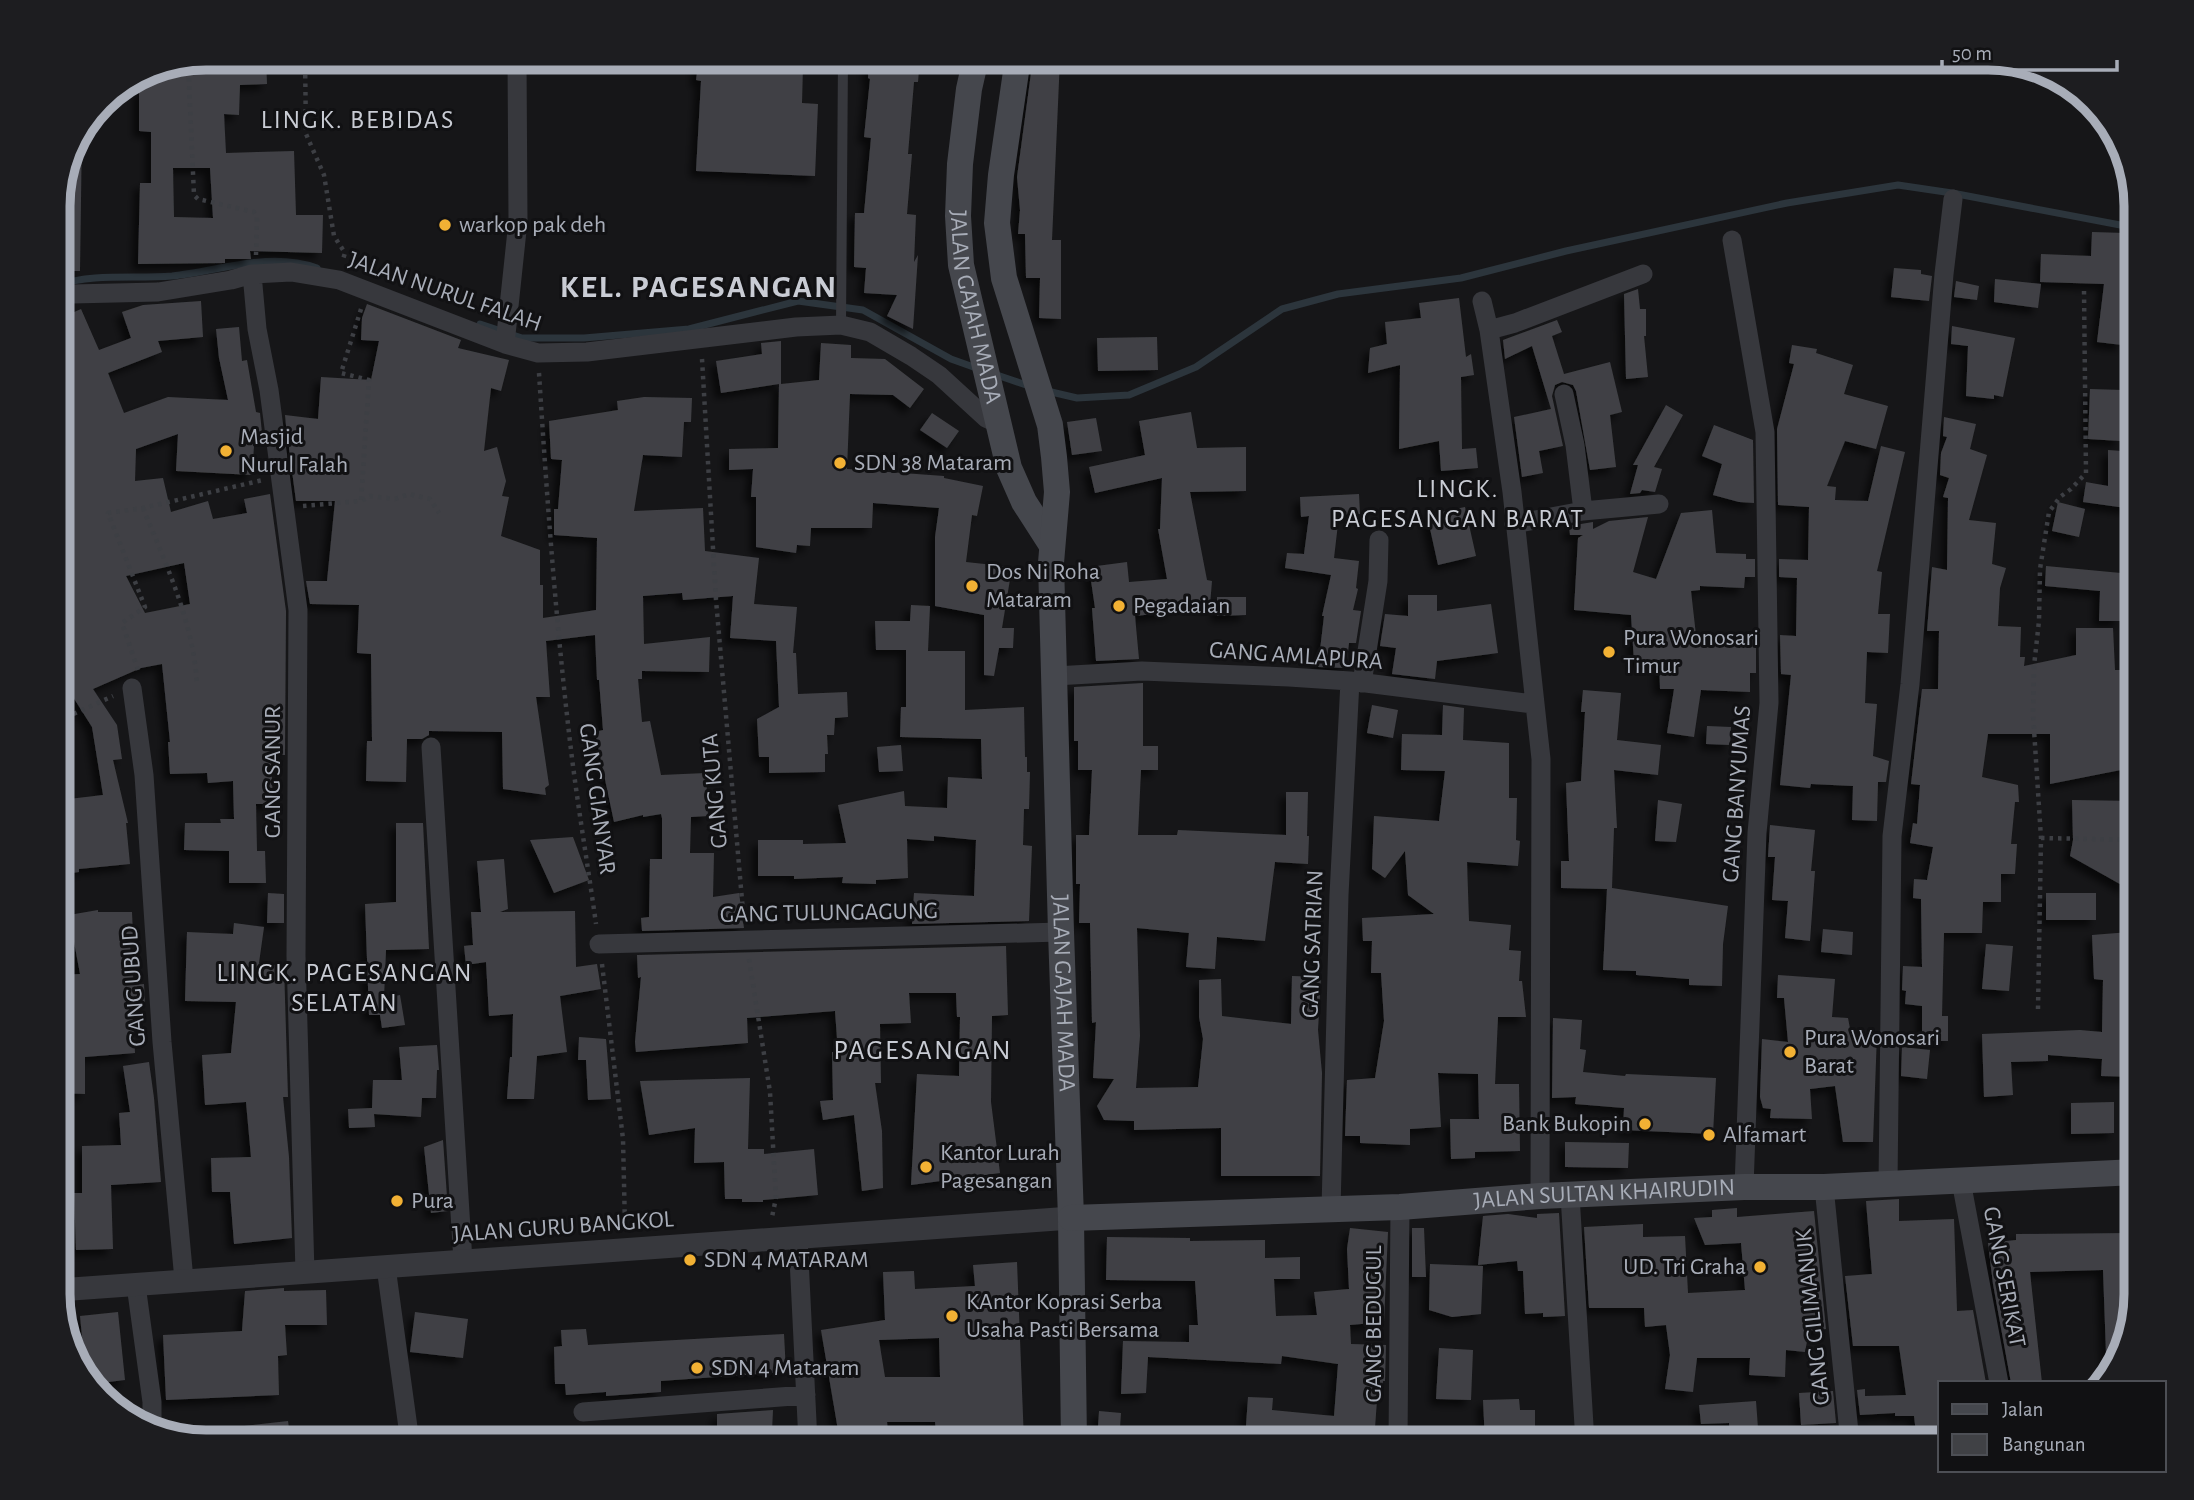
<svg xmlns="http://www.w3.org/2000/svg" width="2194" height="1500" font-family="'Alegreya Sans',sans-serif">
<style>
.lines{fill:none;stroke-linecap:round;stroke-linejoin:round}
.stream{stroke:#2c353c;stroke-width:7}
.building{fill:#404145;fill-rule:evenodd;filter:url(#shadow)}
.path{stroke:#3d3f44;stroke-width:4.5;stroke-dasharray:3.5 5;stroke-linecap:butt}
.service{stroke:#37383d;stroke-width:10}
.minor{stroke:#37383d;stroke-width:19}
.tertiary{stroke:#37383d;stroke-width:23}
.secondary{stroke:#45474d;stroke-width:26}
.poi-dot{fill:#f2b134;stroke:#111113;stroke-width:2.5}
.labels{text-anchor:middle;dominant-baseline:central;stroke-width:6;stroke-linejoin:round;paint-order:stroke}
.poi-label{font-size:24px;fill:#a8adb8;stroke:#111113;text-anchor:start}
.street-label{font-size:24px;fill:#a8adb8;stroke:#111113}
.neighbourhood-label{font-size:26px;letter-spacing:2px;fill:#c9ccd4;stroke:#111113}
.quarter-label{font-size:28px;letter-spacing:2px;fill:#c9ccd4;stroke:#111113}
.district-label{font-size:32px;font-weight:bold;letter-spacing:2px;fill:#c9ccd4;stroke:#111113}
.rim{fill:none;stroke:#a8adb8;stroke-width:9}
</style>
<defs>
<filter id="shadow"><feDropShadow dx="-6" dy="6" stdDeviation="3.5" flood-color="#0009"/></filter>
</defs>
<rect width="100%" height="100%" fill="#161618"/>
<g class="lines">
<!-- stream -->
<path class="stream" d="M58,285C94,273 134,279 172,276C220,271 269,251 317,268
M480,324L522,338H584L689,329L798,301L863,310L951,359L979,369
M994,374L1032,387
M1047,391L1077,398L1129,395L1196,367L1282,309L1338,294L1461,278L1566,251L1787,203L1898,185L1952,193L2136,228"/>
</g>
<!-- building -->
<path class="building" d="M206,58H266L267,84L240,85L239,115L224,114L226,153L294,151L296,215H323L322,253L250,251L251,259H225V263L138,264L140,183H151V132L139,131V90H143V73L150,69ZM173,168H210L213,218L174,217Z
M699,58L737,63V58H794L793,66H803L802,103L818,104L815,176L696,171L701,81L696,80Z
M869,58H920L918,82H914L908,154H912L907,214L916,215L914,262L918,255L913,329L887,316L897,295L864,293L866,268L854,267L855,213H864L871,138L864,137L870,79L868,78Z
M1033,58H1060L1052,240H1061V319L1039,318L1040,278H1026L1025,234H1018L1020,210L1017,177Z
M82,129L80,271H58V197L69,149Z
M2092,232L2125,233L2128,293L2122,345L2097,342L2104,284L2040,282L2041,254L2091,256Z
M1894,268L1921,270V274L1932,276L1929,301L1891,297Z
M1995,279L2041,284L2038,308L1994,302Z
M1956,281L1979,286L1977,300L1954,297Z
M1638,289L1640,309H1646V336H1644L1648,377L1626,379L1624,294Z
M1459,298L1466,357L1471,354L1474,375L1461,377L1462,449L1476,448L1478,468L1441,471L1439,441L1399,449L1400,365L1368,373L1370,348L1387,344L1385,322L1421,318L1419,303Z
M201,301L203,337L158,341L162,352L108,373L124,413L168,397L228,400L219,358L216,329L239,327L242,361L247,360L256,412L260,413L262,433L255,432L252,475L176,471L178,434L136,449L135,481L163,478L171,512L208,501L213,519L247,513L244,499L270,494L286,611L285,755H271L273,804H256L257,851H265L266,883H229V851L184,850L185,823H221L220,819H234L233,781L208,783L207,773L170,774L168,742H170L162,664L141,668L93,689L117,725L122,759L113,760L128,823H126L130,864L79,869V872L58,875V848L66,847L60,800L103,795L92,727L73,697L58,705V502H63V433L58,418V323L64,320L63,317L81,309L99,350L131,338L122,312L143,305ZM184,563L190,604L145,613L126,576Z
M367,304L461,340L458,348L509,360L501,391L491,388L484,451L497,447L506,481L502,496L509,497L501,536L540,550V585H543V618L596,610L597,538L554,535V509H558L562,460L551,459L549,421L618,410L617,401L644,397L692,398L691,422H684L682,457L643,455L634,511L703,508L705,551L759,558L754,604L797,607L793,653H796L798,694L847,692L848,717L835,718L834,735H827L828,754H825V772L769,773V757H759L757,719L779,707L776,641L730,638L733,596L683,600L682,593L643,596L644,644L710,637L709,672L642,671V679H638L642,722L650,721L661,775L706,773L708,816L691,817L690,853H714L713,897L739,893L744,928L642,931L641,918L649,917L650,859H662V818L661,814L643,817V815L614,822L595,732L603,730L599,680H597L595,635L546,641L550,697H536L549,785L545,788L546,795L503,789L502,732L429,731V735L422,739H407L406,782L366,781L367,741H372L371,654L357,653L359,605L310,604L306,581H327L335,501H296L289,449L290,436H287L285,415L318,419L321,377L371,380L379,341L361,340L362,318Z
M1557,320L1562,332L1552,336L1564,374L1610,362L1622,412L1610,415L1616,467L1590,470L1576,391L1573,385L1562,382L1555,385L1552,396L1563,446L1539,451L1543,473L1522,477L1514,417L1551,409L1532,346L1505,359L1503,340Z
M1952,326L2015,338L2003,397L1994,395V399L1966,396L1968,346L1951,344Z
M1157,337L1158,370L1098,371L1097,338Z
M781,341V384L819,380L821,343L851,345V358L885,359L924,389L910,408L893,395L850,394L847,469L944,476V478L983,486L977,516L972,515L966,562L1012,567L1002,628H1014L1013,648H999L994,676L984,675V615L935,606V537L939,508L873,503L872,528H811L810,546L797,545L796,553L756,547V497H751L753,469L729,470V449L778,448L779,384L721,393L716,361L762,354L761,343Z
M1792,345L1817,349L1816,353L1853,365L1844,394L1888,406L1876,449L1845,441L1827,486L1836,487L1835,500L1868,501L1881,446L1905,452L1877,571L1882,572L1878,614H1890L1888,653L1867,652L1865,703L1877,704L1873,756L1889,761L1886,782H1878L1877,821L1852,820L1853,786L1811,784L1810,788L1780,785L1791,675L1781,674L1780,635L1796,636L1797,578L1779,577V559L1808,560L1809,507L1778,505L1777,429L1794,364L1789,363Z
M2090,389L2123,390L2120,441L2088,439Z
M1666,405L1683,415L1654,467L1662,469L1655,492L1642,490L1640,493L1630,494L1638,465H1633Z
M1191,412L1197,448L1246,447V491L1190,492L1207,580L1212,581L1210,605L1172,602L1173,612L1135,616L1139,659L1096,661L1092,608H1095L1089,567L1127,562L1129,582L1167,579L1158,529H1160L1162,478L1095,493L1089,467L1145,455L1139,421Z
M932,413L959,431L947,448L920,430Z
M1944,417L1976,424L1970,449L1987,455L1969,520L1996,523L1992,564L2006,568L2000,588L1998,626L2021,627L2020,657H2025L2024,666L2076,655V628H2113L2115,670H2136V767L2050,784V734H1988L1982,777L2018,785L2019,802H2015L2011,844H2017L2015,874H2001V902H1983L1982,933H1944L1942,1016H1948V1041H1922V1006L1905,1004L1906,991L1902,990L1903,966L1922,967L1921,899L1913,898L1914,879L1927,880L1933,847L1910,843L1913,823L1917,824L1920,785L1911,784L1922,689H1938L1939,631H1927L1932,567L1947,570L1948,498L1943,497L1949,478L1940,475L1941,453L1947,437L1943,436Z
M1096,418L1102,451L1072,455L1067,422Z
M1714,425L1753,440L1754,503L1739,502L1713,495L1722,464L1702,456Z
M2108,450L2136,452V491L2133,509L2083,502L2086,482L2108,486Z
M1359,494L1360,514L1339,515L1334,558L1359,561L1356,588L1358,589L1353,610L1361,611L1356,643H1349L1346,668L1318,667L1324,616H1322L1331,575L1285,568L1287,553L1304,554L1309,516L1301,517L1300,497Z
M2058,502L2085,509L2079,537L2052,531Z
M1465,507L1476,556L1438,565L1427,515Z
M1712,510L1716,553L1746,554V559H1755V577H1745L1744,588L1700,586V590L1691,591L1696,635L1756,636V673H1750V692L1701,690L1694,737L1667,733L1674,689H1660L1659,660L1634,662L1631,615L1574,610L1578,538L1583,535H1570L1569,526L1593,522V529L1609,521L1648,517L1633,572L1656,579L1681,513Z
M2046,566L2121,573L2120,621H2099L2100,591L2045,586Z
M1408,595H1437V611L1491,604L1498,653L1437,661L1435,679L1392,674L1396,648L1380,646L1385,614L1408,616Z
M1217,597H1246V615L1217,616Z
M911,605L930,606L928,651H965V710L1024,707L1025,757H1027V772H1030L1029,809H1024L1023,845L1032,846L1029,921L912,924L914,893L974,896L976,840L934,836V841L907,839L908,878L876,880V884L842,883L843,877L794,879V876H758V840H803V844L846,843L838,805L904,791L905,806L947,808L948,777L982,779L981,739L900,737L901,707H906V650H876L875,621H910Z
M1143,683V746H1158V770H1141L1138,835H1177L1178,830L1286,835V792H1308L1307,836H1309L1308,864L1275,862L1265,941L1217,937L1215,969L1186,967L1189,933L1137,928L1140,1036L1136,1088L1198,1087L1203,1039L1199,1017V980L1221,979L1222,1016L1291,1024L1292,976L1321,977L1318,1030L1322,1073L1320,1176H1221V1128L1134,1130V1121L1104,1120L1097,1106L1114,1079L1093,1078L1096,1022L1092,1023L1090,923H1079L1080,884H1076V835H1089L1092,770H1078V741H1074V687Z
M1583,690L1621,693L1617,740L1661,745L1658,775L1614,770L1617,828H1614L1612,888L1728,906L1723,944L1722,986L1689,985V979L1636,975V971L1603,970L1607,889L1561,888V861H1569L1566,783L1581,781L1585,712H1581Z
M1372,705L1398,710L1393,738L1367,733Z
M1443,705L1464,708L1463,740L1509,743V798H1517L1516,840L1520,841L1518,866L1467,862L1469,921L1511,925L1509,950L1521,951L1519,981H1522L1526,1017H1498L1495,1084H1519L1520,1151L1475,1152V1158L1451,1159L1450,1119H1479L1478,1074L1438,1073L1441,1127L1410,1129V1145L1360,1143V1136H1345L1347,1080L1375,1078L1384,1021L1381,973H1371L1372,941H1363L1362,918L1434,914L1408,895L1405,851L1385,878L1372,869L1374,816L1439,821L1445,771L1401,770L1402,734L1442,735Z
M1707,726L1731,727L1730,745L1706,744Z
M901,745L903,771L879,772L877,747Z
M1658,800L1682,804L1676,842L1655,841Z
M2072,800L2136,801V871H2127V888L2070,856L2073,840Z
M396,823H423L429,949L386,950L384,998L400,995L405,1025L382,1028L380,1015H369L365,904L396,902Z
M1770,825L1815,830L1811,871H1815L1810,941L1785,938L1788,901L1772,900L1775,857H1768Z
M573,837L589,880L554,893L530,840Z
M504,859L508,909L500,912L575,911L576,967L597,964L601,989L560,996L567,1052L537,1056L534,1099H507L510,1057H512L513,1014L489,1016L486,962L466,965L464,946L473,945L471,912H481L477,861Z
M268,893L284,894V923H267Z
M2046,893H2096V920H2046Z
M98,910V912H132L133,935H129L134,985L144,984L145,1005L132,1006L135,1053L85,1057V1094L58,1093V975L80,974L69,915Z
M234,923L264,927L259,963L284,966L288,1097H283L289,1157L292,1238L234,1244L230,1192H212L211,1158L251,1157L246,1102L205,1105L202,1055L231,1053L236,1002L185,1001L187,932L233,934Z
M1823,929L1853,932L1852,955L1821,952Z
M2130,932L2132,955H2130L2129,1007H2136V1077L2101,1076L2102,1059L2048,1055V1061L2011,1062L2013,1095L1984,1097L1982,1034L2080,1030L2102,1032L2103,980L2094,979L2092,935Z
M1986,944L2013,946L2009,991L1982,989Z
M1006,946L1008,1015L992,1016L991,1102L1000,1173L911,1185L917,1074L959,1076L960,1017H957L956,993H909L911,1023L880,1024L881,1083H875L882,1131L883,1188L862,1191L854,1115L823,1120L820,1101L833,1100L832,1052H838L835,1011L747,1018L748,1043L636,1052L635,1042L641,977L638,978L637,955Z
M1778,975L1835,979L1832,1017L1848,1018L1851,1034H1877L1873,1142H1843L1835,1086L1810,1089L1812,1119L1770,1118L1771,1109L1763,1108L1760,1097L1762,1039L1788,1042L1784,998H1777Z
M1553,1018L1582,1020L1580,1049L1586,1050L1583,1072L1625,1076L1626,1074L1716,1078L1713,1134L1623,1130L1624,1108L1575,1104L1576,1097L1552,1098Z
M579,1037L606,1039L611,1099L588,1100L586,1060H578Z
M437,1045L439,1070H437L436,1098H422L421,1117L374,1114L375,1127L349,1128L348,1109L372,1108L373,1080H402L399,1047Z
M1902,1047L1930,1050L1927,1079L1901,1076Z
M149,1062L154,1098L161,1182L111,1185L113,1249L76,1250L74,1193H82V1146L121,1145L119,1113L130,1112L123,1066Z
M750,1078L748,1149H764V1154L814,1149L818,1195L763,1200V1202H742V1199H725L724,1162L694,1163L695,1128L649,1135L640,1081Z
M2114,1102V1133L2071,1134V1103Z
M443,1140L448,1211L431,1213L424,1147Z
M1565,1142L1629,1143L1628,1168L1565,1167Z
M1899,1199V1221L1954,1219L1957,1311L1973,1310L1986,1383H1940V1439L1917,1441L1914,1416H1895V1413L1860,1415L1857,1390L1865,1389V1396L1906,1395L1899,1346H1853L1845,1276L1872,1274L1866,1201Z
M1737,1208V1217L1814,1211L1826,1329L1809,1331L1805,1352L1786,1350L1785,1377L1749,1375L1750,1358H1697L1693,1392L1665,1389L1670,1355L1666,1325L1645,1327L1644,1308H1589L1584,1227L1643,1224V1237L1685,1236L1688,1293L1745,1290L1741,1243L1705,1245L1694,1218L1712,1217V1210Z
M1559,1213L1565,1316L1543,1317V1313L1525,1314L1523,1271H1518L1517,1261L1478,1265L1483,1216L1508,1214L1537,1218V1214Z
M1350,1228L1388,1232L1384,1322L1350,1325L1351,1344L1386,1345L1385,1381H1383L1380,1401L1377,1400L1374,1442H1332V1436L1271,1430L1270,1441L1245,1440L1248,1397L1273,1398L1272,1410L1334,1416L1338,1364L1282,1356L1281,1364L1148,1357L1146,1393L1121,1394L1123,1341L1189,1342V1325H1198L1195,1281L1106,1280L1107,1237L1190,1238V1241L1265,1240V1258L1300,1257V1279H1274L1276,1316L1317,1315L1314,1292L1349,1289L1347,1249Z
M1412,1228H1424L1426,1277H1412Z
M2131,1233V1265H2136V1294L2111,1377L2107,1381L2103,1270L2030,1272L2042,1383H2011L1993,1284L1988,1243L2016,1240V1234Z
M1017,1262L1024,1442H937L935,1422H887L889,1442H840L821,1330L885,1320L883,1272L914,1271L915,1289L975,1286L973,1265ZM939,1338L940,1377H885L879,1340Z
M1430,1264L1483,1266L1481,1314L1452,1317L1429,1310Z
M284,1288V1291L326,1290L327,1325H285L287,1355L278,1356L279,1395L166,1400L163,1335L242,1331L245,1291Z
M118,1312L125,1380L92,1384L86,1377L80,1316Z
M415,1312L468,1319L463,1358L410,1352Z
M586,1329L588,1345L784,1334L786,1372L661,1381V1392L606,1396V1392L566,1395L565,1384H555L554,1347L562,1346L561,1330Z
M1439,1348L1473,1350L1471,1400L1436,1399Z
M1833,1391L1836,1423L1801,1425L1799,1393Z
M1519,1399L1520,1410H1535V1430H1520L1521,1442H1485L1483,1400Z
M1756,1401L1759,1442H1730L1729,1423L1701,1424L1699,1405Z
M773,1410L772,1431L717,1430V1414Z
M1099,1411L1121,1413L1119,1442H1097Z
M288,1421L291,1442H210V1430Z"/>
<g class="lines">
<!-- path -->
<path class="path" d="M305,58L306,134L324,175L334,236L345,253L342,262
M188,61L194,195L198,199L254,212L257,217L256,255
M361,309L341,373L369,380L361,501
M702,359L716,600L744,923
M539,373C547,499 556,625 571,750C578,808 588,866 596,924
M303,506L361,501L370,496L395,499L409,494L430,499L439,513
M143,508C166,565 194,623 197,685
M138,670L122,623L145,607L108,513L143,508L263,480
M58,721L113,696
M2041,838L2136,840
M749,959L770,1092L776,1198L772,1217
M602,964L623,1139L625,1227
M2038,1009L2041,838L2033,714L2034,666L2039,621L2040,569L2049,512L2060,497L2071,489L2086,473L2084,290"/>
<!-- service -->
<path class="service" d="M841,325L843,58"/>
<!-- minor -->
<path class="minor" d="M1732,240L1765,432L1769,703L1757,833L1744,1187
M252,274L257,329L269,390L298,610L296,956L305,1273
M58,299L72,294L158,292L231,280L252,274L291,272L339,280L505,344L538,353L587,352L796,327L841,325L870,332L911,356L939,375L986,418L997,423
M1482,301L1489,330L1512,492L1541,759L1540,1196
M1489,330L1515,323L1643,274
M505,344L518,221L517,58
M1564,394L1575,445L1583,511
M1514,524L1583,511L1659,504
M1055,676L1142,671L1289,677L1350,681L1533,704
M1362,683L1378,581L1379,540
M132,688L144,775L162,1042L184,1280
M431,747L463,1261
M599,944L1061,932
M2134,1173L2136,1193
M1961,1181L1999,1383
M1888,1184L1892,836L1910,684L1944,274L1953,199
M1824,1187L1850,1442
M1570,1195L1585,1442
M1331,1209L1339,895L1350,681
M798,1238L808,1442
M386,1267L410,1442
M136,1285L152,1402V1426
M583,1412L806,1395
M1398,1442L1400,1207"/>
<!-- tertiary -->
<path class="tertiary" d="M58,1290L1071,1218"/>
<!-- secondary -->
<g class="secondary">
<path id="s1" d="M976,58L969,89L960,164L958,216L961,265L1009,468L1024,502L1051,544"/>
<path id="s2" d="M1018,58L1001,175L997,223L1004,278L1050,425L1054,457L1057,492L1051,563L1061,932L1071,1218L1074,1442"/>
<path id="s3" d="M1071,1218L1400,1207L1540,1196L1744,1187H1824L2136,1172"/>
</g>
</g>
<!-- markers -->
<g class="poi-dot">
<circle cx="445" cy="225" r="7"/>
<circle cx="226" cy="451" r="7"/>
<circle cx="840" cy="463" r="7"/>
<circle cx="972" cy="586" r="7"/>
<circle cx="1119" cy="606" r="7"/>
<circle cx="1609" cy="652" r="7"/>
<circle cx="1790" cy="1052" r="7"/>
<circle cx="1645" cy="1124" r="7"/>
<circle cx="1709" cy="1135" r="7"/>
<circle cx="926" cy="1167" r="7"/>
<circle cx="397" cy="1201" r="7"/>
<circle cx="690" cy="1260" r="7"/>
<circle cx="1760" cy="1267" r="7"/>
<circle cx="952" cy="1316" r="7"/>
<circle cx="697" cy="1368" r="7"/>
</g>
<g class="labels">
<!-- poi labels -->
<g class="poi-label">
<text x="459" y="225">warkop pak deh</text>
<text x="240" y="437">Masjid<tspan x="240" dy="28">Nurul Falah</tspan></text>
<text x="854" y="463">SDN 38 Mataram</text>
<text x="986" y="572">Dos Ni Roha<tspan x="986" dy="28">Mataram</tspan></text>
<text x="1133" y="606">Pegadaian</text>
<text x="1623" y="638">Pura Wonosari<tspan x="1623" dy="28">Timur</tspan></text>
<text x="1804" y="1038">Pura Wonosari<tspan x="1804" dy="28">Barat</tspan></text>
<text x="1631" y="1124" text-anchor="end">Bank Bukopin</text>
<text x="1723" y="1135">Alfamart</text>
<text x="940" y="1153">Kantor Lurah<tspan x="940" dy="28">Pagesangan</tspan></text>
<text x="411" y="1201">Pura</text>
<text x="704" y="1260">SDN 4 MATARAM</text>
<text x="1746" y="1267" text-anchor="end">UD. Tri Graha</text>
<text x="966" y="1302">KAntor Koprasi Serba<tspan x="966" dy="28">Usaha Pasti Bersama</tspan></text>
<text x="711" y="1368">SDN 4 Mataram</text>
</g>
<!-- street labels -->
<g class="street-label">
<text transform="translate(445 292) rotate(19)">JALAN NURUL FALAH</text>
<text stroke="none"><textPath href="#s1" startOffset="252">JALAN GAJAH MADA</textPath></text>
<text transform="translate(1296 656) rotate(4)">GANG AMLAPURA</text>
<text transform="translate(273 772) rotate(-90)">GANG SANUR</text>
<text transform="translate(715 791) rotate(-95)">GANG KUTA</text>
<text transform="translate(1737 794) rotate(-86)">GANG BANYUMAS</text>
<text transform="translate(597 799) rotate(82)">GANG GIANYAR</text>
<text transform="translate(829 913) rotate(-1)">GANG TULUNGAGUNG</text>
<text transform="translate(1313 944) rotate(-88)">GANG SATRIAN</text>
<text transform="translate(134 986) rotate(-94)">GANG UBUD</text>
<text stroke="none"><textPath href="#s2" startOffset="945">JALAN GAJAH MADA</textPath></text>
<text stroke="none"><textPath href="#s3" startOffset="534">JALAN SULTAN KHAIRUDIN</textPath></text>
<text transform="translate(563 1227) rotate(-4)">JALAN GURU BANGKOL</text>
<text transform="translate(2004 1277) rotate(79)">GANG SERIKAT</text>
<text transform="translate(1813 1317) rotate(-96)">GANG GILIMANUK</text>
<text transform="translate(1374 1324) rotate(-90)">GANG BEDUGUL</text>
</g>
<!-- neighbourhood labels -->
<g class="neighbourhood-label">
<text x="358" y="120">LINGK. BEBIDAS</text>
<text x="1458" y="489">LINGK.<tspan x="1458" dy="30">PAGESANGAN BARAT</tspan></text>
<text x="345" y="973">LINGK. PAGESANGAN<tspan x="345" dy="30">SELATAN</tspan></text>
</g>
<!-- quarter labels -->
<g class="quarter-label">
<text x="923" y="1051">PAGESANGAN</text>
</g>
<!-- district labels -->
<g class="district-label">
<text x="699" y="287">KEL. PAGESANGAN</text>
</g>
</g>
<!-- crop -->
<path d="M0 0H2194V1500H0ZM206 70H1988A136 136 0 0 1 2124 206V1294A136 136 0 0 1 1988 1430H206A136 136 0 0 1 70 1294V206A136 136 0 0 1 206 70Z" fill="#1d1d20" fill-rule="evenodd"/>
<path class="rim" d="M206 70H1988A136 136 0 0 1 2124 206V1294A136 136 0 0 1 1988 1430H206A136 136 0 0 1 70 1294V206A136 136 0 0 1 206 70Z"/>
<!-- legend -->
<rect x="1938" y="1381" width="228" height="91" fill="#111113" stroke="#4d4f55" stroke-width="2"/>
<rect x="1952" y="1404" width="35" height="10" fill="#45474d" stroke="#4d4f55" stroke-width="2"/>
<text x="2002" y="1416" font-size="21" fill="#a8adb8">Jalan</text>
<rect x="1952" y="1434" width="35" height="21" fill="#404145" stroke="#4d4f55" stroke-width="2"/>
<text x="2002" y="1451" font-size="21" fill="#a8adb8">Bangunan</text>
<!-- scale -->
<path d="M1942 60v10h175v-10" fill="none" stroke="#a8adb8" stroke-width="3.5"/>
<text x="1952" y="60" font-size="21" fill="#a8adb8" stroke="#111113" stroke-width="5" paint-order="stroke">50 m</text>
</svg>
